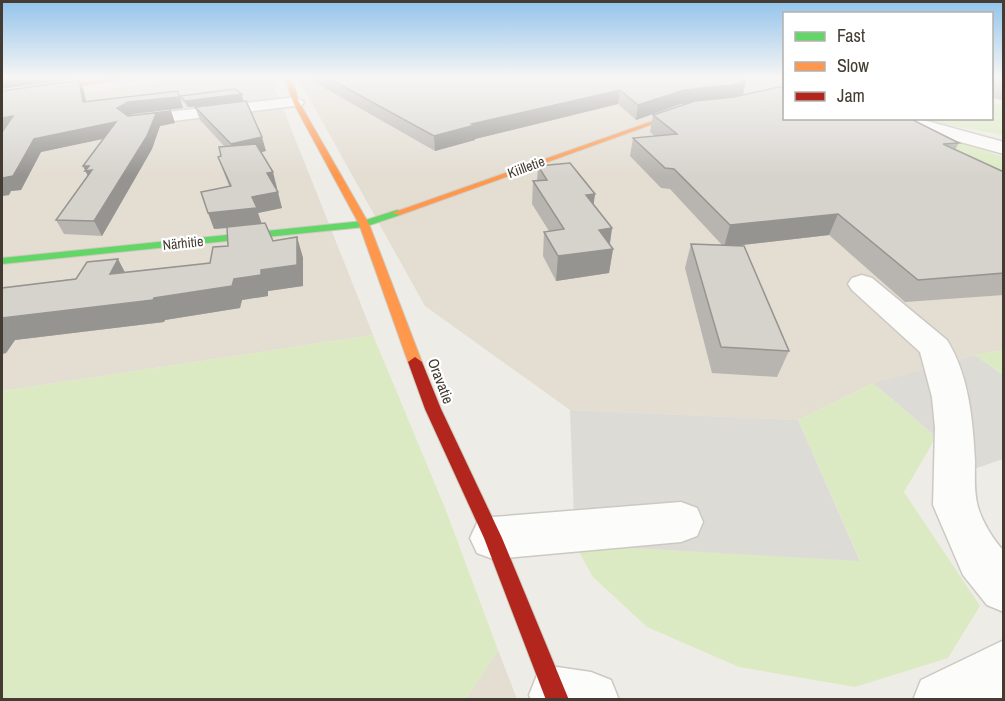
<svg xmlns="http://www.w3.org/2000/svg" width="1005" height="701" font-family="'Archivo Narrow',sans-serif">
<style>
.residential{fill:#e3ddd2}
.green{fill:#dceac3}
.parking{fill:#dddbd6}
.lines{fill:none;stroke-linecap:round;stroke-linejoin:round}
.street-casing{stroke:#ccc9c3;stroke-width:3}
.fast-casing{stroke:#cfcabd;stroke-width:2}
.slow-casing{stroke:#cfcabd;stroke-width:2}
.jam-casing{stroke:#cfcabd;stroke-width:2}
.street{fill:#fcfcfb;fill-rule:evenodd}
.fast{fill:#63d668;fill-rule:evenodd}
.slow{fill:#ff974d;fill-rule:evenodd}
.jam{fill:#b3261e;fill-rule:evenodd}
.wall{fill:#b8b5b0}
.shaded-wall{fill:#969490}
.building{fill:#d6d3cd;stroke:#969490;stroke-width:1.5}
.labels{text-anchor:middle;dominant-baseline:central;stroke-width:4.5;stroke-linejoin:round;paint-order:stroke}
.far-street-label{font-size:14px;fill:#443c32;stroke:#fff}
.street-label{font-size:15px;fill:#443c32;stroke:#fff}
</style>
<rect width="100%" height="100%" fill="#eeece6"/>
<!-- residential -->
<path class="residential" d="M187,78H271L373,335L2,391V105Z
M298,78H784V118L1003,184V350L975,355L873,383L798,420L570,410L425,306Z
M498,650L517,699H466Z"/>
<!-- green -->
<path class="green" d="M992,103L1003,105V135L912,119L992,118Z
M917,132L946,137L1003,157V184Z
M373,335L445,508L498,650L466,699H2V391Z
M1003,350V375L975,355Z
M873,383L936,437L904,492L980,606L948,658L855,687L739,667L647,627L593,577L575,545L860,560L798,420Z"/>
<!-- parking -->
<path class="parking" d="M975,355L1003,375V459L974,469L873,383Z
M570,410L798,420L860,561L575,545Z"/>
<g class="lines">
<defs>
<path id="street" d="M296,97L304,102L302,105L133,126L124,121L133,116Z
M886,118H916L1004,142V154L888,122Z
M862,275L872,278L947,340C969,375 973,421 975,461C975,475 974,490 977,503C980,518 993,540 1004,551V612L987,605L963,575L933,505L935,428L932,397L920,352L852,290L848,284L852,278Z
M681,502L697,508L703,522L697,536L681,542L493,559L477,553L470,538L477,523L493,517Z
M1004,640V697L999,700H913L921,680Z
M557,667L591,672L611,680L619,700H531L529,695L537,675Z"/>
<path id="fast" d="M784,92V96L759,99L730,108L689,112L686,110L729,104L758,95Z
M397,210L400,211V215L364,227L2,264V258L363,221Z"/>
<path id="slow" d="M114,78H128L2,98V94Z
M285,78H291L299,102L369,224L422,362L420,365H410L408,362L359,224L293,102Z
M687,109L692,110L400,215L392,213Z"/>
<path id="jam" d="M415,357L422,362L441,409L502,538L569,700H546L484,538L425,409L408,362Z"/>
</defs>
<!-- street casing -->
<use href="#street" class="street-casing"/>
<!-- fast casing -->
<use href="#fast" class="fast-casing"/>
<!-- slow casing -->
<use href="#slow" class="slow-casing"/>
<!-- jam casing -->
<use href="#jam" class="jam-casing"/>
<!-- street -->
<use href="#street" class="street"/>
<!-- fast -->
<use href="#fast" class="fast"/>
<!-- slow -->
<use href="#slow" class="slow"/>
<!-- jam -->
<use href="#jam" class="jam"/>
</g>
<!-- wall -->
<path class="wall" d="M307,78H733L743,94L734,97L959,143L955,150L1004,172V295L905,302L829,235L735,246L789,351L777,377L712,373L685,268L691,244L722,245L670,189L661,188L630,156L633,138L655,136L650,132L653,115L687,103L681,104L636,120L618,104L475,139V140L435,151Z
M992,78H1004V101L992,98Z
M79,80L84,91L86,101L178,91L183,108L133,114L129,116L171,111L175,123L160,126L152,149L102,236L64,234L56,220L88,176L83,166L104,138L41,152L21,190L11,191L9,195L2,196V132Z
M242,94L243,101L188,107L183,102L180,96Z
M195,107L266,151L261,152L277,188H275L282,208L258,213L262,224L273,241L297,237L303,258V286L268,291V296L242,300L240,308L165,320L164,322L15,340L6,353L2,354V288L125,272L210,263L228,246L227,228L214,229L229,186L218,157L221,156L225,147L200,120Z
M538,166L595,194L593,205L612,228L610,244L613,249L609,273L556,281L543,256L544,232L549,231L532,204L533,181H537Z"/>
<!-- shaded-wall -->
<path class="shaded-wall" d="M2,78H81L2,89Z
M79,80L84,91L88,113L83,102Z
M746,81L743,94L728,99L681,104L636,120L638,105L684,90Z
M620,90L618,104L475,139V140L435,151L434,136L472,124Z
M178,91L183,108L133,114L122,120L117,108L128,102Z
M242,94L243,101L188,107L185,101Z
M171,111L175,123L160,126L152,149L102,236L94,221L156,114Z
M13,116L2,132V118Z
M116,122L122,135L41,152L21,190L11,191L9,195L2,196V179L3,178L34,139Z
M262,137L266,151L236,158L231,144Z
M83,166H89L92,170V184Z
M273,172L277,188L272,189L267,173Z
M278,192L282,208L258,213L262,225L214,229L208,213L252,197Z
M595,194L592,216L586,195Z
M838,214L829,235L724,247L730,225Z
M612,228L609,249H613L609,273L556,281L558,256L599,230Z
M297,237L303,258V286L268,291V296L242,300L240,308L165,320L164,322L15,340L6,353L2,354V318L154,298L234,279L261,270Z
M118,259L129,280L110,274Z"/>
<!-- building -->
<path class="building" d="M328,78H733L746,81L731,85L684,90L638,105L620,90L472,124L475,125L434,136Z
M992,78H1004V81L992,79Z
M79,80L83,102L178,91L179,97L128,102L117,108L128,116L171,111L156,114L147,136L94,221L56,220L92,170L85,171L89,166H83L116,122L34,139L13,176L3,178L2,179V132L13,116L2,118V91Z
M779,87L784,88V118H909L959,143L943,144L1004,172V273L918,280L838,214L730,225L674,169L665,168L633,138L677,134L653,115L695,101L734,97Z
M235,89L242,94L185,101L180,96Z
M246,101L262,137L231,144L195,107Z
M256,144L273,172L267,173L278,192L252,197L257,208L208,213L201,192L231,186L218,157L221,156L219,147Z
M570,163L595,194L586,195L612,228L599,230L613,249L558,256L544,232L564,229L533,181L547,180L538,166Z
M265,223L273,241L297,237V265L261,270V275L234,279L232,286L154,298L153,300L2,318V288L76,279L87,262L118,259L110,274L210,263L213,247L228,246L227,227Z
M691,244L744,246L789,351L721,347Z"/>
<!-- sky -->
<linearGradient id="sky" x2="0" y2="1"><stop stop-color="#92c3eb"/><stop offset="0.44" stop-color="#f7f6f4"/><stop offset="1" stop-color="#f7f6f4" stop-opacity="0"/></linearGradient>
<rect width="1005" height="176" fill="url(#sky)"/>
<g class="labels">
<!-- far-street labels -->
<g class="far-street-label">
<text transform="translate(526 167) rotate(-20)">Kiilletie</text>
<text transform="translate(183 243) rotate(-6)">Närhitie</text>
</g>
<!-- street labels -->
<g class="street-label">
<text transform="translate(441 381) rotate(69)">Oravatie</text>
</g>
</g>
<!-- border -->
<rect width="1005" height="701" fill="none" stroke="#443c32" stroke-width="6"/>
<!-- legend -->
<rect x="783" y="12" width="210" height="108" fill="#ffffff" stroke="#b4b1ad" stroke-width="1.5"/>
<rect x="795" y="32" width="30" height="9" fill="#63d668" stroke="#b4b1ad" stroke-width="1.5"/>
<text x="837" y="42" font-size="18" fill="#443c32">Fast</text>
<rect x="795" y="62" width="30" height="9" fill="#ff974d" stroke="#b4b1ad" stroke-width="1.5"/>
<text x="837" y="72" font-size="18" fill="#443c32">Slow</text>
<rect x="795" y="92" width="30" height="9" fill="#b3261e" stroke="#b4b1ad" stroke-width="1.5"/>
<text x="837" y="102" font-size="18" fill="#443c32">Jam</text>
</svg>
